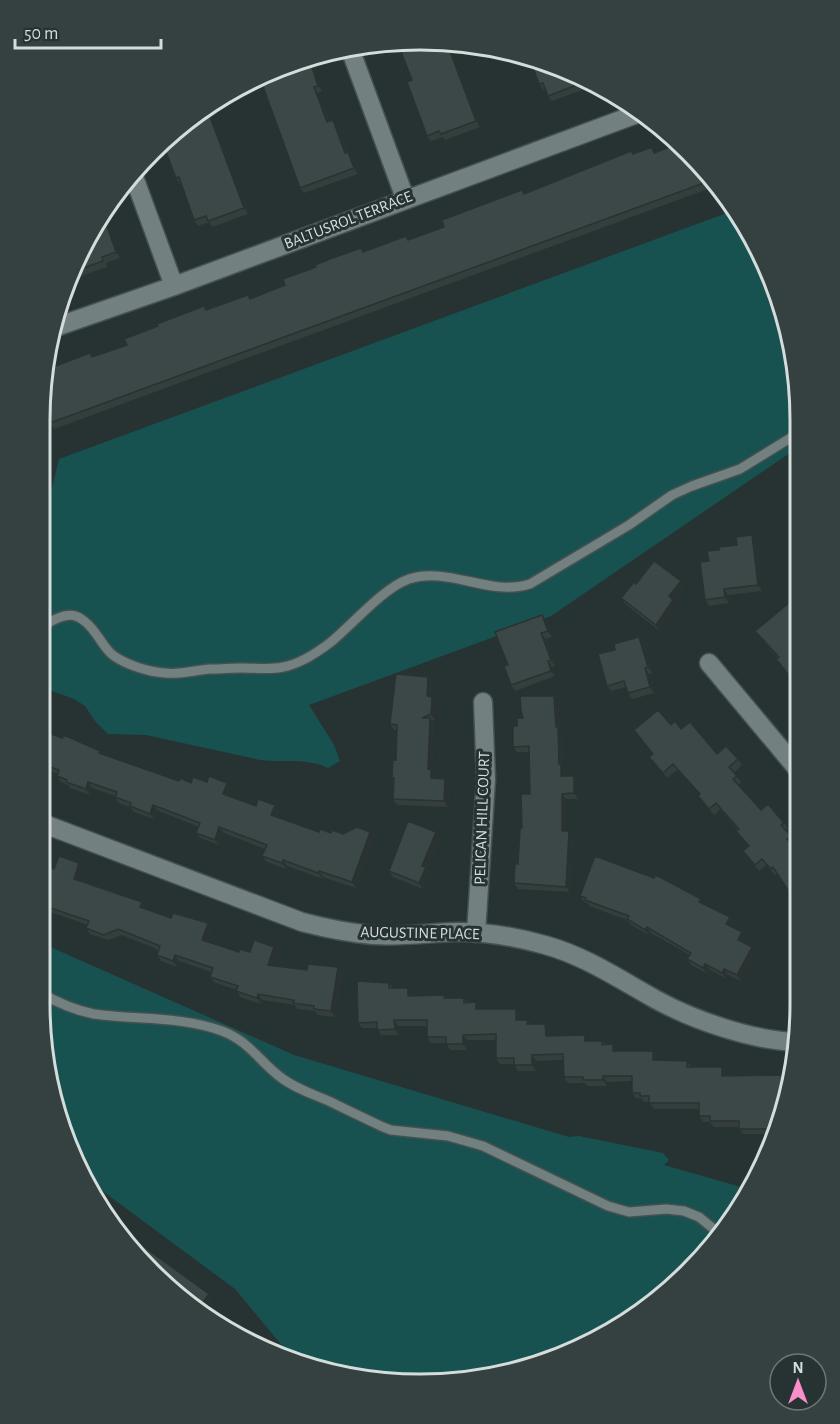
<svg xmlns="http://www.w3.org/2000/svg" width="840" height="1424" font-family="'Alegreya Sans',sans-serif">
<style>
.green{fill:#175251}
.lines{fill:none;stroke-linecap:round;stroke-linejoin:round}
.service-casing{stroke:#475050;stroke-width:12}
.minor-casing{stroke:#475050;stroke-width:21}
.service{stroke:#738080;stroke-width:9}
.minor{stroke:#738080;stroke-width:18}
.wall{fill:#343e3d}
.shaded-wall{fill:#2a3232}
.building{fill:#3c4847;stroke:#2a3232;stroke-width:1.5}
.labels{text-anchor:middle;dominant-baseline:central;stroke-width:6;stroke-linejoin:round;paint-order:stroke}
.street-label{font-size:16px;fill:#d5dcdc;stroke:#273332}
.rim{fill:none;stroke:#d5dcdc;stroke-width:3}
</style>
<rect width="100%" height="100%" fill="#273332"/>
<!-- green -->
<path class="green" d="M735,210L750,229L781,298L800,395V446L551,616L309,705L334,745L340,761L328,768C305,757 285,763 260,760L146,735L108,734L95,721L85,706L74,699L39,686L40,537L59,459Z
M39,942L294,1055L569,1137L579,1136L663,1153L669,1160L664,1165L748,1189L750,1188L737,1215L652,1306L565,1356L445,1384L321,1372L294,1360L235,1289L89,1181L59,1126L39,1004Z"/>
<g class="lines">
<defs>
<path id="service" d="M40,628C68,609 80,610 99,638C103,644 108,652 114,656C127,665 149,672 165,673C180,675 196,670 210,669C221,669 232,668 242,668C256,668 270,670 283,667C300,664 318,652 331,642C353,624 383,588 409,579C449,566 490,597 530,584L629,525L672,495L692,486L740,469L800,432
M39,992C56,1002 74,1010 94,1014C137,1020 181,1016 222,1031C251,1042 260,1063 283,1079C298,1090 316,1095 333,1103C349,1111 366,1119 383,1127L391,1130L448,1136L483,1146L608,1206L629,1212L666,1209L684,1211L699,1217L720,1234"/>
<path id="minor" d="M349,46L405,198
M134,177L174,286
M53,328L174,286L642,112
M709,663L800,772
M39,822L302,922C325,928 349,933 373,935C400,937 428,933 455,932C485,931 516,937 545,945C585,956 619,979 655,999C693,1020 753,1041 798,1042
M476,933L486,779L483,702"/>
</defs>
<!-- service casing -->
<use href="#service" class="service-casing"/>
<!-- minor casing -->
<use href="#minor" class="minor-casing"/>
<!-- service -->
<use href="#service" class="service"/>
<!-- minor -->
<use href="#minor" class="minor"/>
</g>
<!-- wall -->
<path class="wall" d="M392,46H450L480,127L445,140L443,137L431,141L427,136L412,80L400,50L396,52Z
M311,60L322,91L318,93L329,121L337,125L347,152L352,158L358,174L304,193L300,188Z
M531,62L591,87L552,101L548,96L545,89L544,90L539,84Z
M207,104L248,214L212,227L209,222L198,226L194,220L181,184H180L176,178L167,153L163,149Z
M690,151L716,186L54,429L50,423L90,353L93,357L127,345L207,310L251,299L364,252L409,239L444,227L522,190L525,194L634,154Z
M103,209L120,258L106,263L107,267L70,280L69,278Z
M756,541L762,591L728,595L729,603L709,606L705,600L709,561L719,550L737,545Z
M636,584L685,587L674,601L677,606L660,631L625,604L621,598Z
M800,602V697L793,687L796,685L778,658L755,631Z
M546,621L552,637L546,639L555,666L552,667L555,676L515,691L511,685Z
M639,637L643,642L652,673L649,674L654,693L632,699L628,693L626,687L611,691L607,686L615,650Z
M428,677L432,683L431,697L436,702L435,720L432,721L434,723L432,770L436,776L435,779L449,785L448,807L397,805L393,799L394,782L392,778L396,760L397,730H394L390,724Z
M558,702L560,729L562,732L563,767L565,770V776H574L578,782V799H566V831L573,837L570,892L518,889L514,883L518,864L522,828L530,794L529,752H517L513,747L517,726L523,718Z
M671,725L681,729L717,754L738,759L742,765L734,773L741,782L738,785L761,810L784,823L788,828L786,830L795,842L792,845L799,907L777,873L775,875L766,865L759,871L743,851L748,846L736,831L738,830L720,809L714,815L698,796L700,794L677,770L667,778L649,757L653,754L634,730Z
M39,734L50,738L100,751L102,754L179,781L191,783L207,782L231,789L228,796L256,806L275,805L279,811L277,817L319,832L374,838L356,888L323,877V879L287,866L286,869L267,862L262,856L265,849L224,833L219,845L200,838L196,833L199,827L157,810L154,819L134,812L130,807L119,803L115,797V796L92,788L90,795L70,788L68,785L61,782L57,776L58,774L39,767Z
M440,838L427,870L430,873L423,889L393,877L389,871Z
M39,867L50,870L54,869H83L79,881L142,902L146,908V909L171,918L212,929L207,941L239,952L278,953L274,965L307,970L342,973L335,1017L318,1015L315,1011L297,1009L295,1005L262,1000L261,1004L240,997L237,990L214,982L210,977L211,972L179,961L177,967L161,961L157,955L158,950L152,947L122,935L108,940L90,934L86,928L88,925L39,908Z
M580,896L704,904L730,917L734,923L732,927L746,938L743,942L756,952L741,981L728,975L726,978L710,970L707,973L691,965L687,959L690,955L651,933L649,935L631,925L627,920L589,906L588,903L584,902Z
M389,983L393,988L412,994V996L444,995L446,998H464L467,1003L480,1008V1009H516L520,1015V1020H527L530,1024L550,1030V1036L589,1041H602L605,1044L617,1050V1051H653L657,1057V1060L687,1061L691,1067L726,1073V1076L781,1127L774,1141L770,1134H743L739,1129V1127H714L710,1122H703L699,1116V1109H654L649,1102H644L641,1098H636L632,1093V1081L607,1082V1086H587L585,1083H568L564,1077L563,1060L536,1061V1071H518L514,1064H500L496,1058V1040H467V1050H450L446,1043H431L427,1037V1026H398L399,1035H381L377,1028H362L358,1023Z"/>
<!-- shaded-wall -->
<path class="shaded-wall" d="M448,46H450L480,127L476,121Z
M311,60L322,91L318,86L310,61Z
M314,87L318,93L331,128L327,122Z
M207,104L248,214L244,208L206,106Z
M333,120L337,125L349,159L345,153Z
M348,152L352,158L358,174L354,168Z
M103,209L120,258L116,252L102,212Z
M752,535L756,541L762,591L758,585Z
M681,581L685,587L674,601L677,606L660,631L656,625L669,596Z
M724,589L728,595L729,603L725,597Z
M542,615L546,621L552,637L548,631Z
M541,633L546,639L555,666L551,660Z
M639,637L643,642L652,673L648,667Z
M548,661L552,667L555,676L551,671Z
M645,668L649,674L654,693L650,687Z
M428,677L432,683L431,702L427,696Z
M554,696L558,702L560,729L562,732L563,767L565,770V782L561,776L559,764Z
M432,697L436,702L435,720L431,714Z
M430,718L434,723L432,770L436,776L435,784L431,778L428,769Z
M574,776L578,782V799L574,793Z
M445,779L449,785L448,807L444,801Z
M88,782L92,788L90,795L86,789Z
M227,783L231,789L227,800L223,794Z
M562,794L566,799V837L562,831Z
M153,805L157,810L154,819L150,814Z
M275,805L279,811L275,821L271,815Z
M219,827L224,833L219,845L215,840Z
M569,831L573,837L570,892L566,887Z
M370,832L374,838L356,888L352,882Z
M436,832L440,838L427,870L430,873L423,889L419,883L422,866Z
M283,860L287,866L286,869L282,863Z
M79,863L83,869L78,885L74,879Z
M319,871L323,877V879L318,873Z
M142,902L146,908L144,913L140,907Z
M730,917L734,923L730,930L726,924Z
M208,923L212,929L206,945L202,940Z
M647,927L651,933L649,935L645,930Z
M742,932L746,938L742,945L738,940Z
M274,947L278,953L272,970L268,965Z
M752,947L756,952L741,981L737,975Z
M175,955L179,961L177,967L173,961Z
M705,964L710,970L707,973L703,968Z
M338,967L342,973L335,1017L331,1011Z
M724,969L728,975L726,978L722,973Z
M408,988L412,994V1002L408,996Z
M258,994L262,1000L261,1004L257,998Z
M476,1002L480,1008V1015L476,1009Z
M516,1009L520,1015V1026L516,1020Z
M394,1020L398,1026L399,1035L395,1029Z
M545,1024L550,1030V1042L546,1036Z
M463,1035L467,1040V1050L463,1044Z
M613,1044L617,1050V1057L613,1051Z
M653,1051L657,1057V1066L653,1060Z
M532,1055L536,1061V1071L532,1065Z
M722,1067L726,1073V1082L722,1076Z
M603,1076L607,1082V1086L603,1080Z
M209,1294L213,1300L202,1315L197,1310Z"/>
<!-- building -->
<path class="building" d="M399,46H448L476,121L441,134L439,131L427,136L407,82L412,80Z
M310,61L318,86L314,87L327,122L333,120L345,153L348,152L354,168L300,188L261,81Z
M531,62L582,83L548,96L543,83L539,84Z
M206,106L244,208L208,221L206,216L194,220L179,177L176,178L164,147Z
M680,143L690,151L712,180L50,423L40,395L45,370L90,353L92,357L127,345L124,339L158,326L157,324L204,306L206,310L248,295L250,299L285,285L283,279L316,267L315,265L330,259L361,248L363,252L406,236L408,240L444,227L442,220L522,190L524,194L631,151L633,154L652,147L654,153Z
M102,212L116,252L102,257L103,261L72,272Z
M752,535L758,585L724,589L725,597L705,600L700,562L709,561L707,551L719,550V547L737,545L736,537Z
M654,561L681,581L669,596L673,600L656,625L621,598L634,582L636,584Z
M796,597L800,602V696L793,687L796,684L776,659L779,657L755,631Z
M542,615L548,631L541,633L551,660L548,661L551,671L511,685L504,666L508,665L495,632Z
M639,637L648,667L645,668L650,687L628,693L624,681L607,686L598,654L615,650L614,644Z
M396,674L428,677L427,696L432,697L431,714L422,718H430L428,769L431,770V778L445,779L444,801L393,799L394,778H392L393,759L396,760L397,725L390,724Z
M520,696H554L556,727H558L559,764H561V776H574V793L562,794V831H569L566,887L514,883L515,863L518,864L520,828H522L521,794H530L529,746L513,747V726H517V718H523L521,710Z
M658,710L671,725L675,721L681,729L690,722L717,754L726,746L738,759L729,767L737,776L733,779L761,810L768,804L784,823L781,825L791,836L787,839L800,855V916L796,909L799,907L773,867L771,869L762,859L755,865L743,851L749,846L736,831L739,829L716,803L709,809L698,796L700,794L673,764L663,773L649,757L653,754L634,730Z
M39,734L50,738L52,734L62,738L64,735L100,751L99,753L179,781L180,778L191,783L193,777L207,782L209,776L227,783L223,794L256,806L258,799L275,805L271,815L319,832L320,829L331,833L332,830L343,834L357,827L370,832L352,882L319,871L318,873L283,860L282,863L262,856L267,845L219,827L215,840L196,833L200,823L153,805L150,814L130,806L131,803L115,797L117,792L88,782L86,789L66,782L67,780L57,776L59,770L39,763Z
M408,821L436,832L422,866L426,867L419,883L389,871Z
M59,856L79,863L74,879L142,902L140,907L171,918L173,913L208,923L202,940L239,952L240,949L250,952L254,940L274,947L268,965L307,970L308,964L338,967L331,1011L314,1009V1006L293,1003L294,1000L258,994L257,998L236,991L238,986L210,977L213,968L175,955L173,961L157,955L160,946L148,941L118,929L104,935L86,928L89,921L39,904V867L50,870L51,867L54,869Z
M595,856L654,878L655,876H658L701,899L699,902L730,917L726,924L742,932L738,940L752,947L737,975L724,969L722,973L705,964L703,968L687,959L691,953L647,927L645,930L627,919L629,916L585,900L586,898L580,896Z
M357,981L389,983V988H408V996L444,995V998H464V1003L476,1002V1009H516V1020H527V1024H545L546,1036L585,1035V1041H602V1045L613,1044V1051H653V1060L687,1061V1067H722V1076L789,1075V1079H790L781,1127L776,1136H770V1129H739V1121H710V1116H699V1103H649V1096H640V1093H632V1076H603V1080H583V1077H564L563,1054L532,1055V1065H514V1058H496V1034L463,1035V1044H446V1037H427V1020H394L395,1029L377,1030V1022L358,1023Z
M111,1223L209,1294L197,1310L118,1236Z
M229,1318L244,1337L219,1326Z"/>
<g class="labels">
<!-- street labels -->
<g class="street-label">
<text transform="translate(348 220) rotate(-21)">BALTUSROL TERRACE</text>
<text transform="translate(482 818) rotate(-88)">PELICAN HILL COURT</text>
<text transform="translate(420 933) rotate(1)">AUGUSTINE PLACE</text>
</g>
</g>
<!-- crop -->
<path d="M0 0H840V1424H0ZM420 50H420A370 370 0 0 1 790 420V1004A370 370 0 0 1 420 1374H420A370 370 0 0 1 50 1004V420A370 370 0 0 1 420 50Z" fill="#354140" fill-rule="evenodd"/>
<path class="rim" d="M420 50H420A370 370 0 0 1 790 420V1004A370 370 0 0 1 420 1374H420A370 370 0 0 1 50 1004V420A370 370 0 0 1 420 50Z"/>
<!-- north arrow -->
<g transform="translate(798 1382)"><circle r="28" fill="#273332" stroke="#6d7776" stroke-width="1.5"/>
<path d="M0-4.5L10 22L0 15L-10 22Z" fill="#f98fc9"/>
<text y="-9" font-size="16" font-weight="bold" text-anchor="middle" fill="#d5dcdc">N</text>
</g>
<!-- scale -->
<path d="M15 39v9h146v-9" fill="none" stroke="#d5dcdc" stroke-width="3"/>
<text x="24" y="39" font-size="18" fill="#d5dcdc" stroke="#273332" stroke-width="4.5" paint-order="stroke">50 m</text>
</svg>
